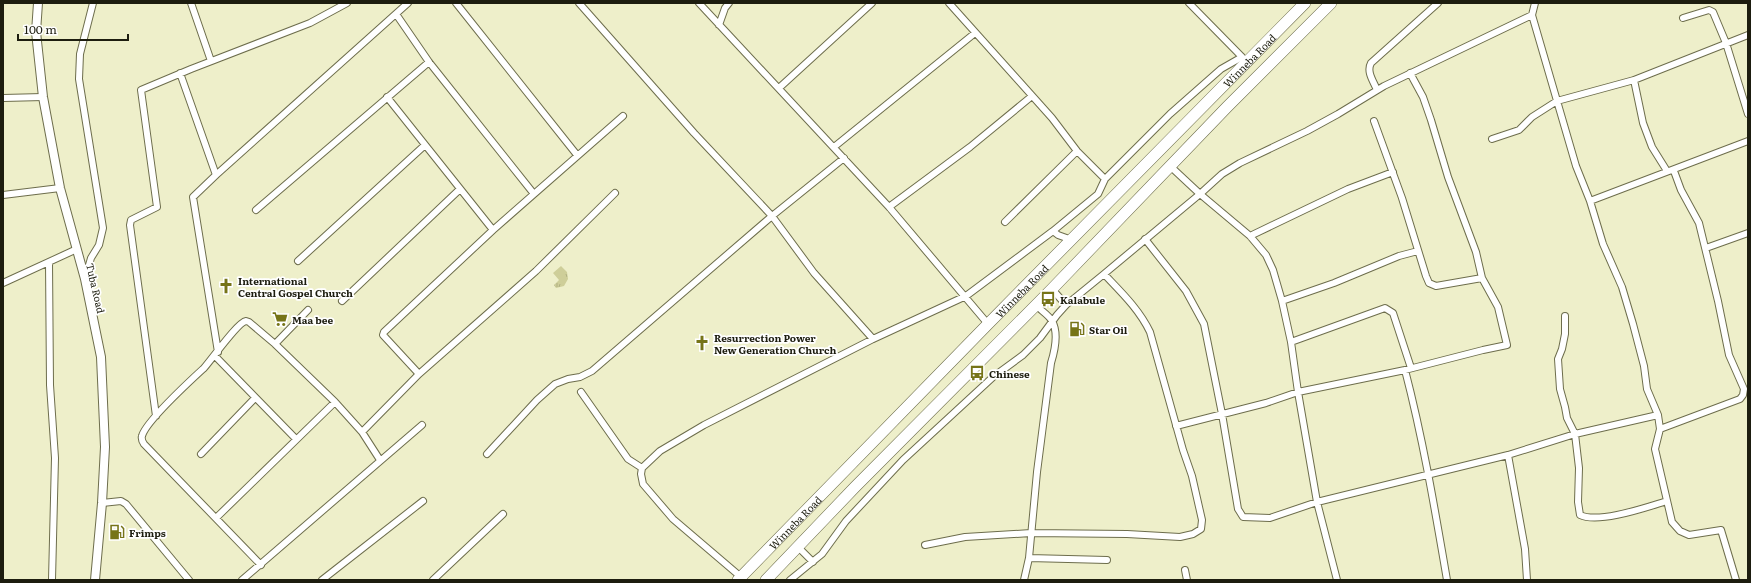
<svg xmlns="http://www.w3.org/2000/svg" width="1751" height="583" font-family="Literata,serif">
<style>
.grass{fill:url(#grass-tufts)}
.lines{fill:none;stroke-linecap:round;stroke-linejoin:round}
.street-casing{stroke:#6d6d4c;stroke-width:8}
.secondary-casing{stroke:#6d6d4c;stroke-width:10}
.highway-casing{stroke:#6d6d4c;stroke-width:12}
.street{stroke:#fff;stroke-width:6}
.secondary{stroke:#fff;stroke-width:8}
.highway{stroke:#fff;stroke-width:11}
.labels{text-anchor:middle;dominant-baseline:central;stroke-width:3.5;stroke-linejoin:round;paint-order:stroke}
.street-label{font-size:10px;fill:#1d1d0f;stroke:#fff}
.poi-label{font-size:10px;font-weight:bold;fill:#1d1d0f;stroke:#fff;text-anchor:start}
</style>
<defs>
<pattern id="grass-tufts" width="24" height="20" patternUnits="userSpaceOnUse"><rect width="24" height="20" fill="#cece99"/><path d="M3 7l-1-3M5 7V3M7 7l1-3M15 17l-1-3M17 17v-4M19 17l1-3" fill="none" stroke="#b0b083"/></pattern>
</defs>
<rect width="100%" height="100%" fill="#eeefca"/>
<!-- grass -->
<path class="grass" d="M561,266L567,272L568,279L564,286L556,288L554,285L559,280L553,273Z"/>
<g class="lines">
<defs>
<path id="street" d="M191,3L211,61
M456,3L577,155
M579,3L694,133L772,216L814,273L873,339
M699,3L889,207L988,324
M949,3L1052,118L1077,151L1105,179
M1189,3L1244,59
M1535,3L1532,15L1576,166L1590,201L1603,244L1622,287L1633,324L1644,366L1647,389L1658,415L1660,429L1655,449L1672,522L1680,531L1689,535L1721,530L1736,580
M396,14L429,62L534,194
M1683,18L1709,10L1713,12L1726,43L1748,114
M719,25L725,8L729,3
M180,73L216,175
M1634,80L1643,123L1652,147L1667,171
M779,88L872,3
M1377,90C1374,82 1366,72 1371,63L1438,3
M387,97L493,230
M3,98L43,97
M1374,121L1402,198L1426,276L1429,283L1436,286L1482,278
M1492,139L1519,130L1532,117L1557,101L1634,80L1748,35
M834,147L975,33
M3,195L60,188
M1590,201L1748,141
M889,207L970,147L1032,96
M256,210L429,62
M1005,222L1077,151
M1250,236L1348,189L1393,172
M1145,239L1186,291L1204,324L1222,414L1238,509L1243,517L1270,518L1317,502L1508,455L1575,434L1658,415
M1072,240L1058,235L1053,231L1098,194L1105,179L1170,114L1221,69L1242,57
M1706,248L1748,233
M298,261L425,145
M49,262L50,385L55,458L52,580
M1104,274L1200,194L1170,166
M85,279L91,258L99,245L103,228L79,79L80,54L93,3
M3,283L77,249
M342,301L459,190
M1282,301L1334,283L1399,256L1418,251
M1565,316V334L1562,349L1558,359L1560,389L1565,407L1567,418L1575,434L1579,468L1578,502L1580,515C1599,524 1647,507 1667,501
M1291,342L1385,308L1393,313L1411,368
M275,344L308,310
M218,352L193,197L216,175L408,3
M215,356L296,439
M1405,370C1423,439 1435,510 1447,580
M419,374L383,335L384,332L493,230L623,116
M581,392L628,459L642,468
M156,416L130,225L131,220L157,207L141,90L191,69L310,23L347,3
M1176,426L1266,403L1298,392L1405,370L1483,350L1507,345L1498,307L1482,278L1476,252L1448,177L1431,120L1423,97L1410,73
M1660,429L1740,399L1743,395L1744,389L1729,355L1718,301L1699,223L1681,190L1674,171
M362,432L419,374L536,271L615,193
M201,454L255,398
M487,454L537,400L555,384L568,379L580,377L592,371L772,216L844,158
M1508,455L1525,549L1527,580
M102,503L121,501L126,504L189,580
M216,518L335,402
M925,545L965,537L1031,533L1127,534L1180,537L1193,534L1201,529L1202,520L1192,476L1183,450L1150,332C1139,309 1121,292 1104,274L1066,305L1052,289
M798,547L813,562
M1029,558L1107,560
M261,565L144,444C142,441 141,439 142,436C146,421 191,380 204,368C212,359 238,322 246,321L249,322L275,344L335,402L362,432L380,460
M1185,570L1187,580
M741,577L673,519L643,484L641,474L642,468L660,451L704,425L873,339L966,296L1053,231
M242,580L422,425
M322,580L423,501
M433,580L503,514
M790,580L822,554L846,521L903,460L993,377L1023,355L1040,338L1057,315L1066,305
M1024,580L1029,558L1037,472L1051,363C1055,350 1059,333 1052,321C1049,315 1040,310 1036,305
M1337,580L1317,502L1298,392L1291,342L1282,301L1273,270L1266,255L1250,236L1200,194L1222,174L1240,163L1307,131L1338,114L1384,86L1532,15"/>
<path id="secondary" d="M38,3L36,32L43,97L60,188L85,279L101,357L105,447L102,503L95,580"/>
<g id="highway">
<path id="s1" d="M738,580L988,324L1305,3"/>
<path d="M766,580L855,487L1052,289L1227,107L1331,3"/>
</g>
</defs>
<!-- street casing -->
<use href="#street" class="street-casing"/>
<!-- secondary casing -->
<use href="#secondary" class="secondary-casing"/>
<!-- highway casing -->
<use href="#highway" class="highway-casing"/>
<!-- street -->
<use href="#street" class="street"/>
<!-- secondary -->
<use href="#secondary" class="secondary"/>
<!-- highway -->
<use href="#highway" class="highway"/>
</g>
<!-- icons -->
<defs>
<symbol id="church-bare" viewBox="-9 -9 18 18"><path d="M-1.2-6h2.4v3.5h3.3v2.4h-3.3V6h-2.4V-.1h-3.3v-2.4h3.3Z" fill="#767418" stroke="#fff" stroke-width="2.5" paint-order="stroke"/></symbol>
<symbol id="bus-bare" viewBox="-9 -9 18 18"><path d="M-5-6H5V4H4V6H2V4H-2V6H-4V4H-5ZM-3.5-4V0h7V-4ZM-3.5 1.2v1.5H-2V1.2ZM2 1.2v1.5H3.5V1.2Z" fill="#767418" stroke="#fff" stroke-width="2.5" paint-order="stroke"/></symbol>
<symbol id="supermarket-bare" viewBox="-9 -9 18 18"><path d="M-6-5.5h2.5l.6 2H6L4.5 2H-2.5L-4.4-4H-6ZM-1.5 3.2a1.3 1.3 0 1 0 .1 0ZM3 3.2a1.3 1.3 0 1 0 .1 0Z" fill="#767418" stroke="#fff" stroke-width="2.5" paint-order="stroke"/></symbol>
<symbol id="fuel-bare" viewBox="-9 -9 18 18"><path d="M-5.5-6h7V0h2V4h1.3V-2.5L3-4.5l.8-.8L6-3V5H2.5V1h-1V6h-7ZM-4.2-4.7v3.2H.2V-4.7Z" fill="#767418" stroke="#fff" stroke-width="2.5" paint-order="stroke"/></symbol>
</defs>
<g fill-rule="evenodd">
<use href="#church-bare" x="215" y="275" width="22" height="22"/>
<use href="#bus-bare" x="1037" y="288" width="22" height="22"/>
<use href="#supermarket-bare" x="269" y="308" width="22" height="22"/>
<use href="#fuel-bare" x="1066" y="318" width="22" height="22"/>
<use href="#church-bare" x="691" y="332" width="22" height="22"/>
<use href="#bus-bare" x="966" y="362" width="22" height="22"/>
<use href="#fuel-bare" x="106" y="521" width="22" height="22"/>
</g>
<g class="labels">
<!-- street labels -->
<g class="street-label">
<text stroke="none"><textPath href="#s1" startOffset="729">Winneba Road</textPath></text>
<text transform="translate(96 288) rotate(77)">Tuba Road</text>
<text stroke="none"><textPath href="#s1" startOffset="405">Winneba Road</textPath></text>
<text stroke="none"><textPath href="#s1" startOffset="81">Winneba Road</textPath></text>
</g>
<!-- poi labels -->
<g class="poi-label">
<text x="238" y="280">International<tspan x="238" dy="12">Central Gospel Church</tspan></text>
<text x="1060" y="299">Kalabule</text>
<text x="292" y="319">Maa bee</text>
<text x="1089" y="329">Star Oil</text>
<text x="714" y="337">Resurrection Power<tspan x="714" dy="12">New Generation Church</tspan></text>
<text x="989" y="373">Chinese</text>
<text x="129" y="532">Frimps</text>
</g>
</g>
<!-- border -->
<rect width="1751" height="583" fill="none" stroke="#1d1d0f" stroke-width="8"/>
<!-- scale -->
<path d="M18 34v6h110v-6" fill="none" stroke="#1d1d0f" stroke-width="2"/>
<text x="24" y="34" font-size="12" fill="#1d1d0f" stroke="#ffffff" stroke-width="3" paint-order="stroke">100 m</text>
</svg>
